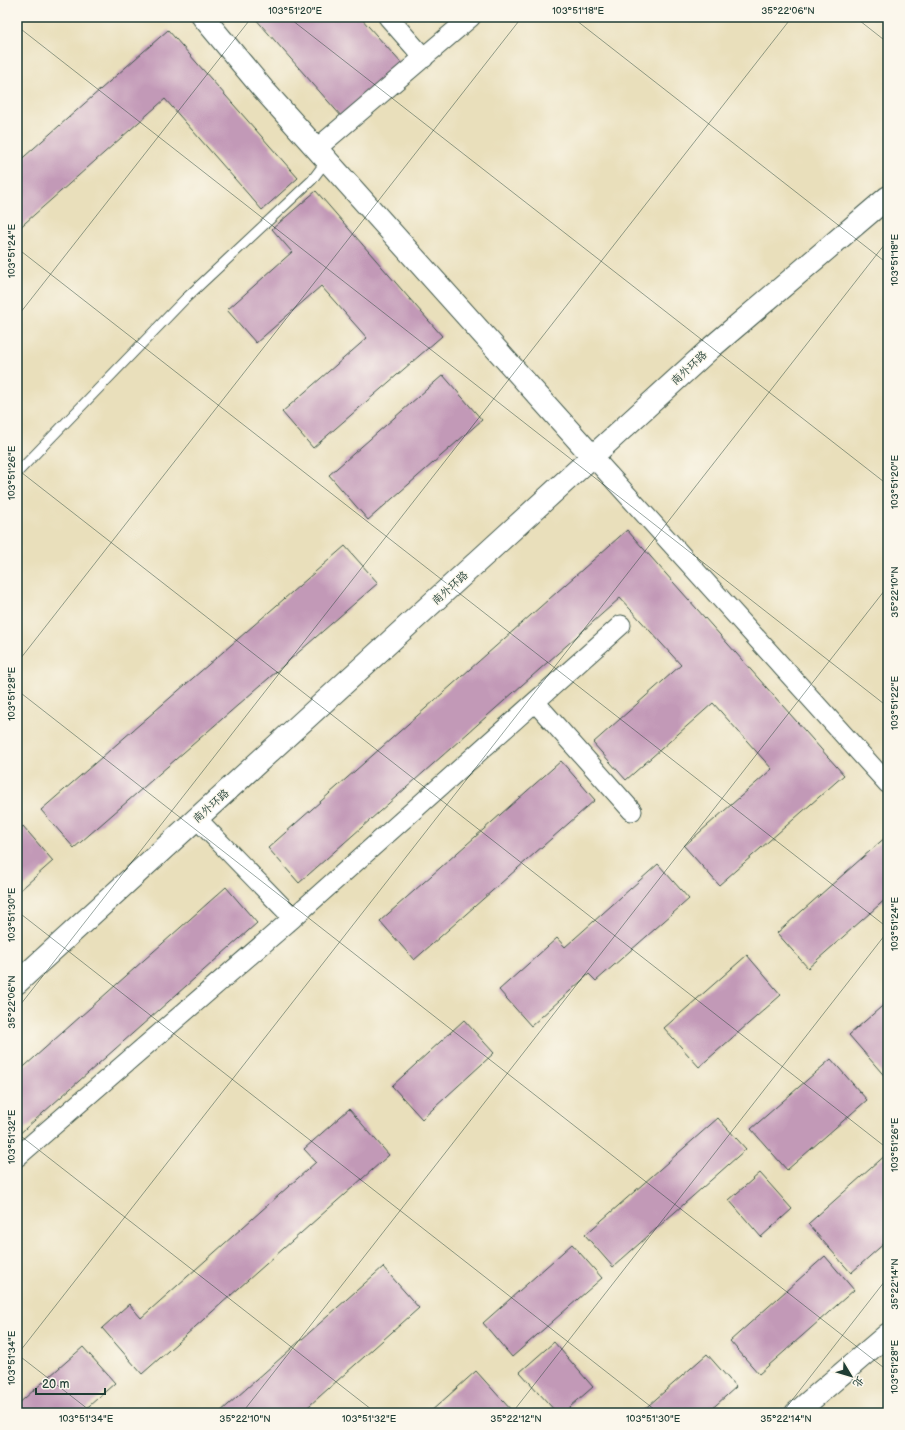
<svg xmlns="http://www.w3.org/2000/svg" width="905" height="1430" font-family="'Balsamiq Sans','LXGW WenKai TC',sans-serif">
<style>
.building{fill:#c299b7}
.lines{fill:none;stroke-linecap:round;stroke-linejoin:round}
.service-casing{stroke:#3d5548;stroke-width:11}
.minor-casing{stroke:#3d5548;stroke-width:21}
.tertiary-casing{stroke:#3d5548;stroke-width:24}
.service{stroke:#fff;stroke-width:9}
.minor{stroke:#fff;stroke-width:19}
.tertiary{stroke:#fff;stroke-width:22}
.ticks{fill:none;stroke:#1f3d34;stroke-width:1;stroke-opacity:0.45}
.labels{text-anchor:middle;dominant-baseline:central;stroke-width:3;stroke-linejoin:round;paint-order:stroke}
.street-label{font-size:11px;fill:#1f3d34;stroke:#fbf7ec}
.neatline{fill:none;stroke:#1f3d34;stroke-width:1.5}
.ticks-label{font-size:10px;text-anchor:middle;fill:#1f3d34}
</style>
<rect width="100%" height="100%" fill="#fbf7ec"/>
<filter id="ink" filterUnits="userSpaceOnUse"><feTurbulence type="fractalNoise" baseFrequency=".025" numOctaves="2"/><feDisplacementMap in="SourceGraphic" scale="8" xChannelSelector="R" yChannelSelector="G"/><feConvolveMatrix kernelMatrix="1 2 1 2 8 2 1 2 1" color-interpolation-filters="sRGB"/></filter>
<filter id="wash" filterUnits="userSpaceOnUse"><feTurbulence type="fractalNoise" baseFrequency=".012" numOctaves="4" result="noise"/><feDisplacementMap in="SourceGraphic" scale="16" xChannelSelector="R" yChannelSelector="G"/><feGaussianBlur stdDeviation="0.9" result="paint"/><feColorMatrix in="noise" values="0 0 0 0 0 0 0 0 0 0 0 0 0 0 0 0 0 1.4 0 .05"/><feComposite in="paint" operator="in"/></filter>
<g filter="url(#wash)">
<rect width="100%" height="100%" fill="#e9dfbb"/>
<g id="blocks">
<!-- building -->
<path class="building" d="M254,17H360L402,64L342,117Z
M168,30L298,178L262,210L165,99L17,230V163Z
M316,191L442,336L313,448L282,412L367,338L321,286L256,343L227,310L292,252L272,229Z
M443,375L482,420L368,520L329,475Z
M627,530L844,775L719,885L684,846L772,769L713,703L626,780L593,743L681,665L620,598L299,883L268,848Z
M345,546L378,583L74,848L41,810Z
M561,761L595,800L414,960L380,921Z
M23,826L53,861L17,893V832Z
M888,835V897L808,968L777,933Z
M658,864L689,899L596,981L589,974L531,1026L499,990L557,938L565,947Z
M226,887L257,923L17,1136V1073Z
M747,955L781,995L699,1067L664,1028Z
M888,1001V1080L849,1035Z
M464,1020L494,1053L422,1119L392,1086Z
M831,1059L867,1100L787,1170L751,1129Z
M349,1109L389,1155L142,1374L102,1328L129,1304L141,1318L316,1162L304,1149Z
M718,1118L746,1149L613,1267L585,1235Z
M888,1153V1240L851,1273L808,1224Z
M760,1173L792,1209L761,1237L729,1200Z
M572,1244L602,1278L512,1357L483,1323Z
M825,1256L854,1290L759,1374L730,1341Z
M383,1267L419,1308L301,1413H219Z
M554,1342L593,1387L563,1413H557L520,1372Z
M83,1347L115,1383L81,1413H17V1405Z
M707,1354L736,1387L707,1413H640Z
M476,1371L512,1411L509,1413H429Z"/>
</g>
</g>
<g filter="url(#ink)">
<use href="#blocks" fill-opacity="0" stroke="#3d5548" stroke-width="1"/>
<g class="lines">
<defs>
<path id="service" d="M17,473L185,299L312,180L327,160"/>
<path id="minor" d="M388,17L424,58
M316,149L471,17
M593,457L888,784
M535,702L632,811
M197,819L293,918L621,625
M17,1157L293,918"/>
<path id="tertiary" d="M203,17L263,89L593,457
M17,983L712,347L888,197
M796,1413L888,1334"/>
</defs>
<!-- service casing -->
<use href="#service" class="service-casing"/>
<!-- minor casing -->
<use href="#minor" class="minor-casing"/>
<!-- tertiary casing -->
<use href="#tertiary" class="tertiary-casing"/>
<!-- service -->
<use href="#service" class="service"/>
<!-- minor -->
<use href="#minor" class="minor"/>
<!-- tertiary -->
<use href="#tertiary" class="tertiary"/>
</g>
</g>
<!-- ticks -->
<path class="ticks" d="M288,17L888,485M572,17L888,264M855,17L888,43M17,26L888,707M17,248L888,928M17,317L252,17M17,469L888,1149M17,663L522,17M17,690L888,1371M17,911L659,1413M17,1009L792,17M17,1133L376,1413M17,1354L93,1413M17,1355L888,240M242,1413L888,586M512,1413L888,931M782,1413L888,1277"/>
<g class="labels">
<!-- street labels -->
<g class="street-label">
<text transform="translate(689 368) rotate(-43)">南外环路</text>
<text transform="translate(450 588) rotate(-42)">南外环路</text>
<text transform="translate(211 806) rotate(-42)">南外环路</text>
</g>
</g>
<!-- margin -->
<rect width="905" height="1430" fill="none" stroke="#fbf7ec" stroke-width="44"/>
<!-- north arrow -->
<g transform="translate(851 1376) rotate(128)" stroke="#fbf7ec" stroke-width="3" paint-order="stroke">
<path d="M0-3L7 15L0 10L-7 15Z" fill="#1f3d34"/>
<text y="-6" font-size="11" font-weight="bold" text-anchor="middle" fill="#1f3d34">北</text>
</g>
<!-- scale -->
<path d="M36 1388v6h69v-6" fill="none" stroke="#1f3d34" stroke-width="2"/>
<text x="42" y="1388" font-size="12" fill="#1f3d34" stroke="#fbf7ec" stroke-width="3" paint-order="stroke">20 m</text>
<rect x="22" y="22" width="861" height="1386" class="neatline"/>
<g class="ticks-label">
<text x="295" y="14">103°51'20"E</text>
<text x="578" y="14">103°51'18"E</text>
<text x="788" y="14">35°22'06"N</text>
<text transform="translate(11 251) rotate(-90)" y="4">103°51'24"E</text>
<text transform="translate(894 260) rotate(-90)" y="4">103°51'18"E</text>
<text transform="translate(11 473) rotate(-90)" y="4">103°51'26"E</text>
<text transform="translate(894 482) rotate(-90)" y="4">103°51'20"E</text>
<text transform="translate(894 592) rotate(-90)" y="4">35°22'10"N</text>
<text transform="translate(11 694) rotate(-90)" y="4">103°51'28"E</text>
<text transform="translate(894 703) rotate(-90)" y="4">103°51'22"E</text>
<text transform="translate(11 915) rotate(-90)" y="4">103°51'30"E</text>
<text transform="translate(894 924) rotate(-90)" y="4">103°51'24"E</text>
<text transform="translate(11 1002) rotate(-90)" y="4">35°22'06"N</text>
<text transform="translate(11 1137) rotate(-90)" y="4">103°51'32"E</text>
<text transform="translate(894 1145) rotate(-90)" y="4">103°51'26"E</text>
<text transform="translate(894 1284) rotate(-90)" y="4">35°22'14"N</text>
<text transform="translate(11 1358) rotate(-90)" y="4">103°51'34"E</text>
<text transform="translate(894 1367) rotate(-90)" y="4">103°51'28"E</text>
<text x="86" y="1422">103°51'34"E</text>
<text x="245" y="1422">35°22'10"N</text>
<text x="369" y="1422">103°51'32"E</text>
<text x="516" y="1422">35°22'12"N</text>
<text x="653" y="1422">103°51'30"E</text>
<text x="786" y="1422">35°22'14"N</text>
</g>
</svg>
